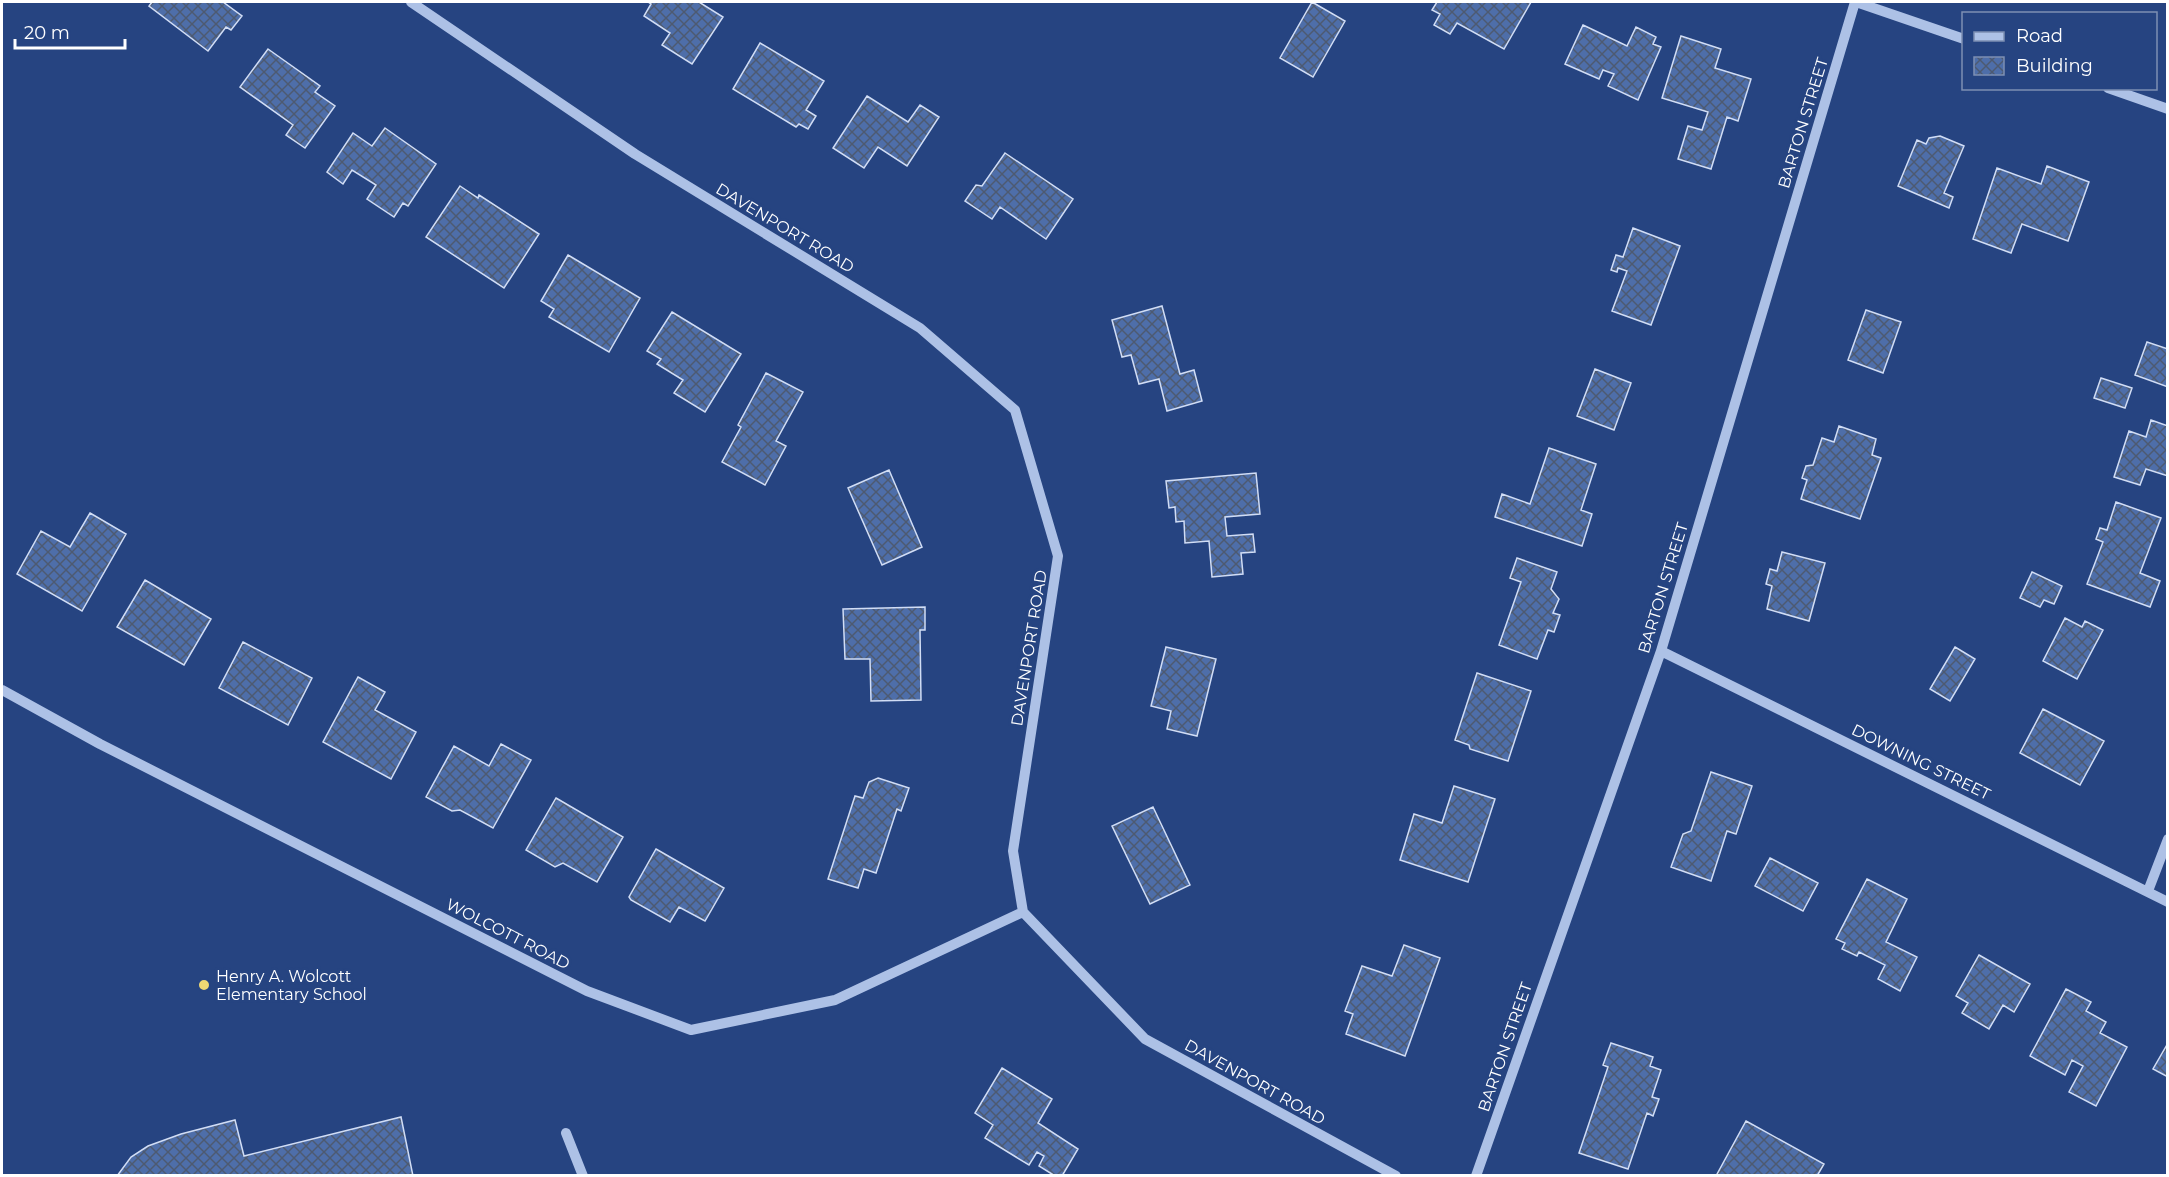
<svg xmlns="http://www.w3.org/2000/svg" width="2169" height="1177" font-family="Montserrat,sans-serif">
<style>
.building{fill:url(#building-cross-hatch);stroke:#d1ddf5;stroke-width:1.5}
.lines{fill:none;stroke-linecap:round;stroke-linejoin:round}
.minor{stroke:#adc1e6;stroke-width:10}
.poi-dot{fill:#efd873;stroke:#264481;stroke-width:2}
.labels{text-anchor:middle;dominant-baseline:central;stroke-width:6;stroke-linejoin:round;paint-order:stroke}
.street-label{font-size:16px;fill:#fff;stroke:#264481}
.poi-label{font-size:16px;fill:#fff;stroke:#264481;text-anchor:start}
</style>
<defs>
<pattern id="building-cross-hatch" width="8" height="8" patternUnits="userSpaceOnUse" patternTransform="scale(1.5)"><rect width="8" height="8" fill="#4e6ea9"/><path d="M0 0l8 8M0 8l8-8" fill="none" stroke="#4d5a71"/></pattern>
</defs>
<rect width="100%" height="100%" fill="#264481"/>
<!-- building -->
<path class="building" d="M152,2H223L242,16L231,30L226,27L208,51L149,6Z
M648,2H699L723,17L692,64L662,45L670,33L644,16L651,4Z
M1312,2L1345,21L1313,77L1280,58Z
M1437,2H1531L1504,49L1457,23L1450,34L1434,25L1440,14L1432,10Z
M1583,25L1627,46L1636,27L1656,37L1653,44L1661,47L1638,100L1608,86L1614,74L1603,70L1599,79L1565,64Z
M1681,36L1721,49L1715,68L1751,79L1738,121L1727,117L1711,169L1678,159L1688,126L1702,130L1708,112L1662,98Z
M760,43L824,81L806,110L816,116L808,129L799,124L796,127L733,89Z
M268,49L320,86L315,92L335,106L305,148L286,135L293,125L240,87Z
M867,96L908,122L920,105L939,117L907,166L878,147L864,168L833,148Z
M385,128L436,164L408,206L403,203L394,217L367,199L376,185L352,170L343,184L327,172L353,133L372,146Z
M1940,136L1964,146L1944,193L1953,197L1949,208L1898,186L1917,140L1926,144L1929,138Z
M1005,153L1073,199L1046,239L1000,207L992,219L965,201L976,185L982,186Z
M2047,166L2089,182L2068,241L2022,224L2011,253L1973,239L1997,168L2041,184Z
M460,186L478,198L479,195L539,234L504,288L426,237Z
M1633,228L1680,246L1651,325L1612,311L1627,271L1618,268L1617,272L1611,270L1616,255L1623,257Z
M568,255L640,298L609,352L549,317L554,309L541,301Z
M1162,306L1180,374L1194,370L1202,401L1167,411L1159,379L1139,384L1131,355L1122,357L1112,320Z
M1866,310L1901,322L1883,373L1848,360Z
M672,312L741,354L705,412L674,393L683,380L657,364L661,359L647,351Z
M2147,342L2168,349V387L2135,375Z
M1595,369L1631,383L1614,430L1577,416Z
M766,373L803,392L776,441L786,446L765,485L722,462L741,427L738,425Z
M2101,378L2132,388L2125,408L2094,398Z
M2151,420L2168,426V476L2146,469L2140,485L2114,477L2129,431L2146,437Z
M1839,426L1876,439L1872,455L1881,458L1860,519L1801,499L1807,480L1802,478L1806,466L1813,465L1822,438L1834,442Z
M1549,448L1596,464L1581,510L1592,514L1582,546L1495,517L1502,494L1530,504Z
M889,470L922,547L882,565L848,488Z
M1256,473L1260,514L1225,517L1227,536L1253,534L1255,552L1241,553L1243,574L1212,577L1209,541L1185,543L1184,521L1176,522L1175,507L1169,508L1166,481Z
M2116,502L2161,518L2140,573L2160,581L2150,607L2087,584L2103,542L2096,539L2100,528L2107,530Z
M90,513L126,534L82,611L17,574L41,531L70,547Z
M1782,552L1825,563L1809,621L1767,609L1772,586L1766,584L1770,569L1777,571Z
M1517,558L1557,572L1551,589L1559,599L1553,613L1560,615L1554,632L1548,630L1537,659L1499,645L1521,582L1510,578Z
M2032,572L2062,586L2054,604L2044,600L2040,607L2020,598Z
M145,580L211,619L184,665L117,627Z
M925,607V630H920L921,700L871,701L870,659H845L843,609Z
M2065,618L2082,627L2085,621L2103,630L2077,679L2043,661Z
M243,642L312,678L288,725L219,688Z
M1166,647L1216,659L1197,736L1167,729L1171,711L1151,706Z
M1955,647L1975,659L1950,701L1930,689Z
M1477,673L1531,691L1508,761L1470,749L1469,745L1455,740Z
M358,677L385,692L375,710L416,732L391,779L323,742Z
M2043,709L2104,741L2080,785L2020,753Z
M501,744L531,760L493,828L460,810L452,811L426,797L454,746L489,766Z
M1711,772L1752,786L1736,834L1727,831L1711,881L1671,867L1683,834L1691,831Z
M878,778L909,788L901,811L897,809L876,873L864,869L858,888L828,879L855,796L863,798L869,782Z
M1454,786L1495,799L1468,882L1400,860L1414,814L1442,823Z
M556,798L623,837L597,882L563,863L555,867L526,850Z
M1153,807L1190,885L1150,904L1112,826Z
M656,849L724,888L705,921L679,907L670,922L631,900L629,897Z
M1770,858L1818,883L1803,911L1755,886Z
M1867,879L1907,899L1886,942L1917,957L1900,991L1878,979L1885,965L1859,952L1857,956L1842,949L1845,943L1836,939Z
M1404,945L1440,958L1405,1056L1346,1034L1353,1014L1345,1011L1362,966L1392,976Z
M1979,955L2030,984L2014,1012L2003,1005L1989,1029L1962,1013L1968,1003L1956,996Z
M2066,989L2091,1002L2086,1011L2106,1022L2100,1033L2127,1047L2096,1106L2069,1092L2083,1066L2072,1060L2065,1075L2030,1056Z
M1611,1043L1653,1057L1650,1066L1661,1070L1652,1097L1659,1099L1653,1116L1647,1113L1628,1169L1579,1153L1608,1067L1603,1065Z
M2168,1043V1077L2153,1069Z
M1002,1068L1052,1099L1038,1123L1078,1149L1062,1176H1055L1039,1166L1044,1156L1037,1152L1029,1165L985,1138L993,1125L975,1113Z
M401,1117L413,1176H117L131,1157L148,1146L181,1134L235,1120L244,1156Z
M1746,1121L1824,1164L1817,1176H1716Z"/>
<g class="lines">
<!-- minor -->
<path class="minor" d="M411,2L635,154L920,328L1015,410L1058,556L1013,851L1023,912L1145,1039L1396,1176
M1856,2L1964,39
M2108,88L2168,109
M1661,651L2168,902
M2,690L100,744L587,991L691,1030L835,1000L1023,912
M2148,891L2168,839
M566,1133L583,1176
M1476,1176L1661,651L1855,2"/>
</g>
<!-- markers -->
<circle class="poi-dot" cx="204" cy="985" r="6"/>
<g class="labels">
<!-- street labels -->
<g class="street-label">
<text transform="translate(1803 123) rotate(-73)">BARTON STREET</text>
<text transform="translate(785 228) rotate(31)">DAVENPORT ROAD</text>
<text transform="translate(1663 588) rotate(-73)">BARTON STREET</text>
<text transform="translate(1029 648) rotate(-81)">DAVENPORT ROAD</text>
<text transform="translate(1921 762) rotate(26)">DOWNING STREET</text>
<text transform="translate(508 934) rotate(27)">WOLCOTT ROAD</text>
<text transform="translate(1505 1047) rotate(-71)">BARTON STREET</text>
<text transform="translate(1255 1082) rotate(29)">DAVENPORT ROAD</text>
</g>
<!-- poi labels -->
<g class="poi-label">
<text x="216" y="976">Henry A. Wolcott<tspan x="216" dy="18">Elementary School</tspan></text>
</g>
</g>
<!-- border -->
<rect width="2169" height="1177" fill="none" stroke="#ffffff" stroke-width="6"/>
<!-- legend -->
<rect x="1962" y="12" width="195" height="78" fill="#264481" stroke="#7d8fb3" stroke-width="1.5"/>
<rect x="1974" y="32" width="30" height="9" fill="#adc1e6" stroke="#7d8fb3" stroke-width="1.5"/>
<text x="2016" y="42" font-size="18" fill="#ffffff">Road</text>
<rect x="1974" y="57" width="30" height="18" fill="url(#building-cross-hatch)" stroke="#7d8fb3" stroke-width="1.5"/>
<text x="2016" y="72" font-size="18" fill="#ffffff">Building</text>
<!-- scale -->
<path d="M15 39v9h110v-9" fill="none" stroke="#ffffff" stroke-width="3"/>
<text x="24" y="39" font-size="18" fill="#ffffff" stroke="#264481" stroke-width="4.5" paint-order="stroke">20 m</text>
</svg>
